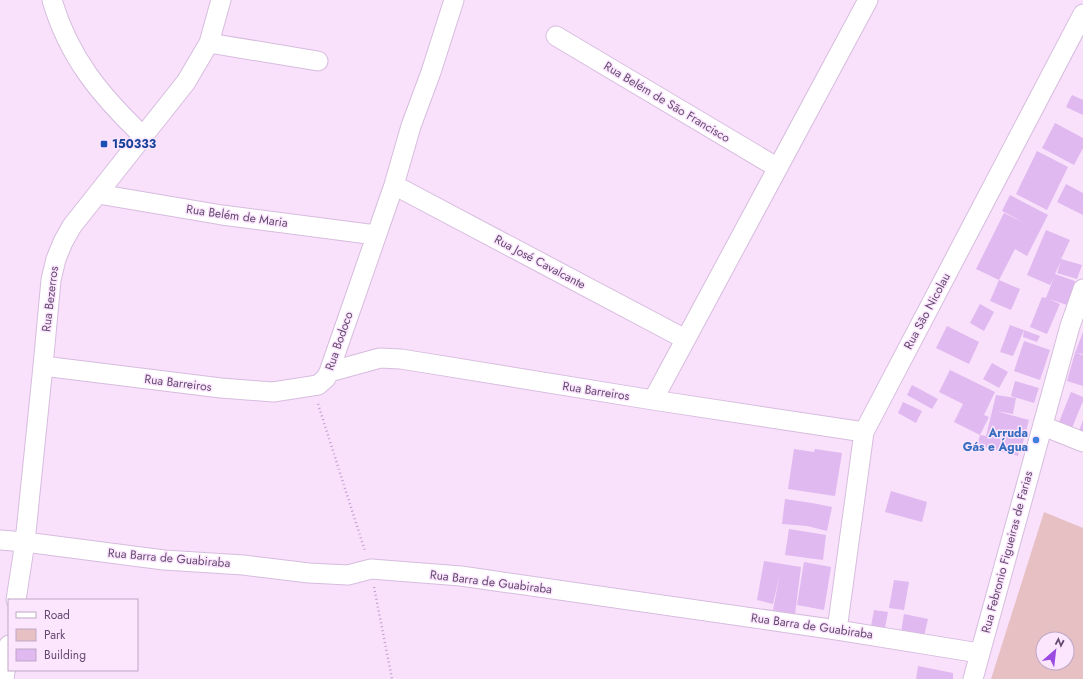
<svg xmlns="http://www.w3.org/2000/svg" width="1083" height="679" font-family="Jost,sans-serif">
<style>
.green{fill:#e7c0c4;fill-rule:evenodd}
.building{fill:#dfb9ef}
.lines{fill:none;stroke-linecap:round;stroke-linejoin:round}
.minor-casing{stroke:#d6bdde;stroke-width:21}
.path{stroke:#c39dd3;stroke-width:2.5;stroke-dasharray:1 3;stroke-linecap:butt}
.minor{stroke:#fff;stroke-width:19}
.transit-dot{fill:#1a4fb4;stroke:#fce6fe;stroke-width:1.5}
.shop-dot{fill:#3f7fe0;stroke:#fce6fe;stroke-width:1.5}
.labels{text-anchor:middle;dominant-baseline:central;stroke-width:3;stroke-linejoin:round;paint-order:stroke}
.street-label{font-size:12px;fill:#634970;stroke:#fce6fe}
.transit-label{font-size:12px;font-weight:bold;fill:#164399;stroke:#fce6fe;text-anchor:start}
.shop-label{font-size:12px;font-weight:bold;fill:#366cbe;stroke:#fce6fe;text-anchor:end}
</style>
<rect width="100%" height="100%" fill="#f9e0fb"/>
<!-- green -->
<path class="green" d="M1044,512L1083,528V679H991ZM1043,639H1067V663H1043Z"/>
<!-- building -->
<path class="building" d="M1072,95L1083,100V115L1066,107Z
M1055,123L1083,138V148L1074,165L1042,148Z
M1037,151L1068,167L1047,210L1016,194Z
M1066,184L1083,193V215L1057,202Z
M1010,195L1048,215L1027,256L1015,249L999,280L1020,289L1011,310L990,301L999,280L976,269L1004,213L1025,223L1002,211Z
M1046,230L1070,240L1061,259L1082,265L1077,279L1057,273L1061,261L1055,274L1075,281L1067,305L1049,299L1060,304L1047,334L1030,327L1042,297L1046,298L1054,277L1050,285L1027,275Z
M980,304L994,312L984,331L970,323Z
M1010,325L1040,336L1037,342L1023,337L1024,330L1013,356L1000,352Z
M947,326L979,342L969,364L936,348Z
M1083,332V354L1075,353Z
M1024,341L1050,350L1040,380L1014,371Z
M1075,353L1083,355V386L1067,381Z
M992,363L1008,372L999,388L983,379Z
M950,370L995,392L984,415L989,417L980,435L954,422L963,404L939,392Z
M1015,381L1039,388L1034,403L1011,396Z
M912,385L938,399L932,409L907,395Z
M1071,392L1083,397V401L1072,428L1059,422Z
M996,395L1016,398L1013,414L996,411L1029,420L1022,446H1020L1018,456L977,445L980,435L986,436Z
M903,402L922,411L916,423L898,413Z
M1083,420V432L1079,431Z
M794,449L814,452L815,449L842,453L835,496L788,489Z
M891,491L927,502L922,522L885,512Z
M785,499L812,503L832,507L827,531L807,526L782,524Z
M789,529L826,535L823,560L785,555Z
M764,561L801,567L795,614L773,610L780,573L773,604L757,600Z
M804,562L831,567L824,610L797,605Z
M894,580L909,582L904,610L889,608Z
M874,610L888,612L885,628L871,626Z
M904,614L928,619L924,636L901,632Z
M918,666L953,673V679H916Z"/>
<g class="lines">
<defs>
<path id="minor" d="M52,0C69,58 101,96 144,137
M556,36L778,168
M209,43L318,61
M394,185L685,339
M98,194L222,215L376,235
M43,366L221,388L273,392L318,385L326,378L329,372L394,185L411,126L431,72L454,0
M329,372L380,358L401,359L653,400L864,432
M653,400L868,0
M1043,426L1083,442
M0,540L25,542L164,560L243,565L309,573L348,575L371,569L461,576L837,630L979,653
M16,600L25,542L43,366L51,280L56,259L63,242L72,226L186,82L209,43L221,0
M837,630L864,432L1083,14
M4,679L9,645
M973,679L1070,326L1083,289"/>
</defs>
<!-- minor casing -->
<use href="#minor" class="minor-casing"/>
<!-- path -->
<path class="path" d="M318,404L365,551
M374,587L392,679"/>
<!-- minor -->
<use href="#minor" class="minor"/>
</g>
<!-- markers -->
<rect class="transit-dot" x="100" y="140" width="8" height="8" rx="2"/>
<circle class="shop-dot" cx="1036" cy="440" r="4"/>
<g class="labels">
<!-- street labels -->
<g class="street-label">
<text transform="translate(667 102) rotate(31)">Rua Belém de São Francisco</text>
<text transform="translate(237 216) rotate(8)">Rua Belém de Maria</text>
<text transform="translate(540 262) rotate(28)">Rua José Cavalcante</text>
<text transform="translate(50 299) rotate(-83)">Rua Bezerros</text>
<text transform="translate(927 311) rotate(-62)">Rua São Nicolau</text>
<text transform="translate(339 341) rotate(-71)">Rua Bodoco</text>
<text transform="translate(178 383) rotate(7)">Rua Barreiros</text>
<text transform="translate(596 391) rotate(9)">Rua Barreiros</text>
<text transform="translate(1007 552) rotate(-75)">Rua Febronio Figueiras de Farias</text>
<text transform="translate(169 558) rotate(5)">Rua Barra de Guabiraba</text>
<text transform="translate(491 582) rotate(7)">Rua Barra de Guabiraba</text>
<text transform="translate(812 626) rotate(8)">Rua Barra de Guabiraba</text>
</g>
<!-- transit labels -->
<g class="transit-label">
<text x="112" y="144">150333</text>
</g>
<!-- shop labels -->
<g class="shop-label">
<text x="1028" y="433">Arruda<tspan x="1028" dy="14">Gás e Água</tspan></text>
</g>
</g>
<!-- legend -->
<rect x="8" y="599" width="130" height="72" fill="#fce6fe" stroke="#bfa7c5"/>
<rect x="16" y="612" width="20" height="6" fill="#ffffff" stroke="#bfa7c5"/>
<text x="44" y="619" font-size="12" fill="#634970">Road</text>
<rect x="16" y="629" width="20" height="12" fill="#e7c0c4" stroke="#bfa7c5"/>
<text x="44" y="639" font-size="12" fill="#634970">Park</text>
<rect x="16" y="649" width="20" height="12" fill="#dfb9ef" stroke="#bfa7c5"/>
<text x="44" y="659" font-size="12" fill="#634970">Building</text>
<!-- north arrow -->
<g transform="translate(1055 651) rotate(28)"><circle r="19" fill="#fce6fe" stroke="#bfa7c5"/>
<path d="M0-3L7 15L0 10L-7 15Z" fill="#9a4ae0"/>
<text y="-6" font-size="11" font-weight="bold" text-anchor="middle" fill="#634970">N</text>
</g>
</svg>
